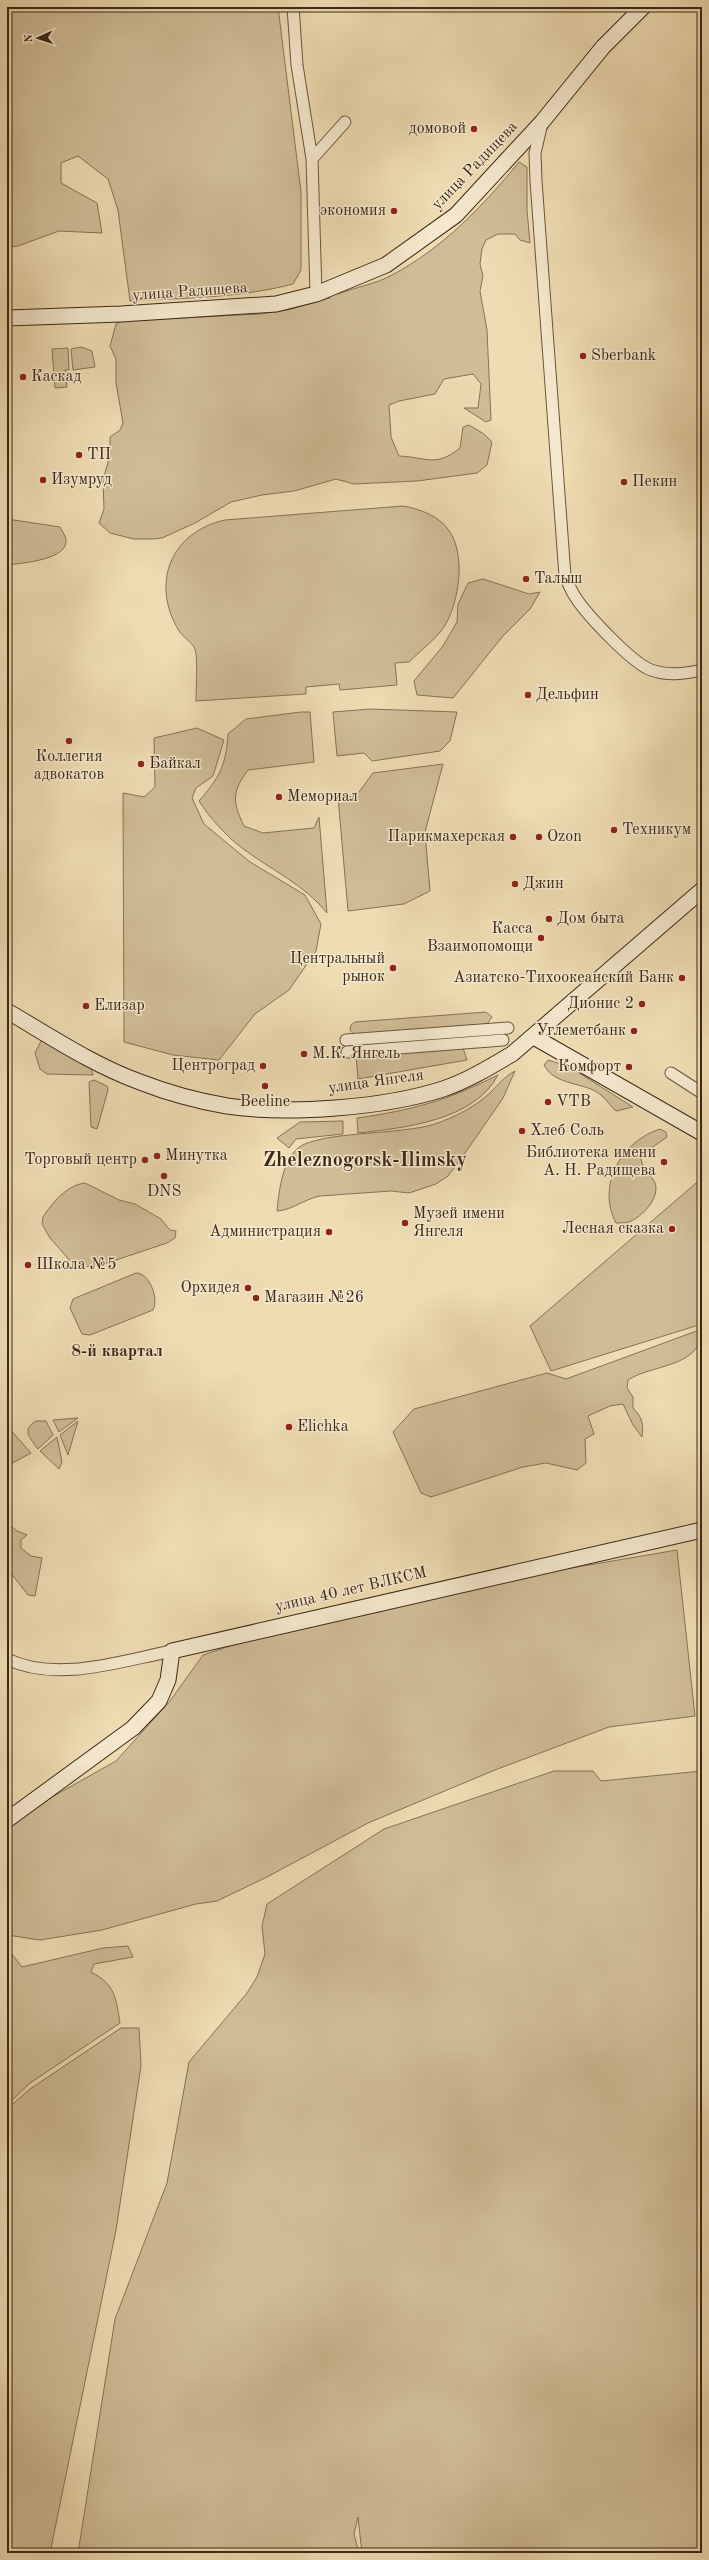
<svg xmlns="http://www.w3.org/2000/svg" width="709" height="2560" font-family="'Old Standard TT',serif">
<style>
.green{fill:#d0bd98;stroke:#867257}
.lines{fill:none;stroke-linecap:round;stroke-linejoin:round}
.street-casing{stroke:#68553d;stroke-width:13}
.secondary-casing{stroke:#3b2816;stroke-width:17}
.street{stroke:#f5e8ce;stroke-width:11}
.secondary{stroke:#f5e8ce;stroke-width:15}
.poi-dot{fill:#8f2418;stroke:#f5e8ce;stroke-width:1.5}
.labels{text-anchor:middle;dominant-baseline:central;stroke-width:3;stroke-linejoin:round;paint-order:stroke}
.poi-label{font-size:16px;fill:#3b2816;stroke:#f5e8ce;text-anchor:start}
.street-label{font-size:16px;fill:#3b2816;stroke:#f5e8ce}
.neighbourhood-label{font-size:17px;font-weight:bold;fill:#3b2816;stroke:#f5e8ce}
.district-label{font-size:20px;font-weight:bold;fill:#3b2816;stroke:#f5e8ce}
</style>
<rect width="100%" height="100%" fill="#efdcb3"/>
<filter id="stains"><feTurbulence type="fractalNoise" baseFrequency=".005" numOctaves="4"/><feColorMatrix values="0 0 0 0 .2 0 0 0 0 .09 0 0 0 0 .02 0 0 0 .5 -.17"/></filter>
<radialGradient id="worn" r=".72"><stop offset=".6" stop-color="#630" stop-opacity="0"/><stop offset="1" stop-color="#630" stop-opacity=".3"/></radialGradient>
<!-- green -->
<path class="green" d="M7,7H278L301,192V270L293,284C240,298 183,298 130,301L118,210L108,179L78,156L61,163V183L97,203L102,233L59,231L18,246L7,247Z
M519,162L527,167V210L530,243L520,240L515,234H498L486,240L482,249L480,264L483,276L480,291L487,330L491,420L486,422L464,408H478L481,384L473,374L444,379L435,394L399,401L389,405L391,437L399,456C426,457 435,468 460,448L463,427L469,425L484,434L492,442L487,465L477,473L417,481L354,484L336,479L294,491L262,495L231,502L195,523L162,538L152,539H134L110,533L99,523L104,509L103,480L110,455V437L120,430L123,423L116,383V359L110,346L116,324L122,321L259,314L288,310L330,298L326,290L335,286L338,294C356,287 376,284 392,275C443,248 483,206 519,162Z
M81,347L92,351L95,367L73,370L71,349Z
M68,348L69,370H65L67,387L55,388L52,349Z
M403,506C420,509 440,516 450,532C466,557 459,603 444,627C435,640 420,651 409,662L395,663L397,685L340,690L339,684L306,687V694L196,701C196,691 198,657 195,649C192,642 183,637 179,631C150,583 171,532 225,520Z
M7,519L60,527C62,531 65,535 66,539C69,560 22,563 7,565Z
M483,579L529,594L540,592L530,609L503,636L453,698L417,695L414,681L443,646L457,622L458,604L468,583Z
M370,709L457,712L450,741L440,751L372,761L364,753L337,756L333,712Z
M301,712H310L314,762L248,770C232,792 232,801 244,826L263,833L314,828L319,817L327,913C304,884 271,870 242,848C225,835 211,819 199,801C220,777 226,765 228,734L246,719Z
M197,728L224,740L213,776L196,788L192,798L204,824L250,862L305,895L321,924L316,951L289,990L255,1014L219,1060L173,1055L124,1042L123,793L144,797L155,787L154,738Z
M443,764L425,832L430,891L404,904L348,911L338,797L356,796L373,773Z
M486,1012L492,1017L487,1024L356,1037L350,1030L351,1025L355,1022Z
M41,1041L52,1044L91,1068L93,1075L47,1074L40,1069L35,1053Z
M463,1048L467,1060L358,1079L356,1056Z
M548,1060L568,1066L633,1107L616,1111C611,1107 607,1100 601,1095C584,1081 556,1087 544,1065Z
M515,1071L503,1098L461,1159L448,1176L436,1184L409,1193L391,1191L320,1196C304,1199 293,1210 277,1211C279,1191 282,1162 298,1148C319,1131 401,1135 435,1124C455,1117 475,1107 490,1093C499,1084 504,1077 515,1071Z
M498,1075C474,1121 403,1128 358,1133L357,1118C413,1110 446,1101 498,1075Z
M94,1080L107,1086L108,1090L97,1129L91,1127L89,1082Z
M343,1121V1134L296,1139L289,1148L277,1138L300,1122Z
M660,1129L666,1132L667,1137L640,1156L645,1173C670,1185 647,1215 629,1222C625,1223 620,1223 616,1223C596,1185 622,1141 660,1129Z
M702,1178V1324L551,1371L530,1326Z
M85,1183L119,1200L135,1204L161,1219L170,1230L176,1231L175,1238L167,1243L104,1264L84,1267L73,1264L50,1238L42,1224L43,1217C52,1203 67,1185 85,1183Z
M136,1273C150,1273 159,1299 153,1310L90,1335L82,1334L70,1308L73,1299Z
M702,1329C702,1368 652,1364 628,1380L627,1388L633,1397V1408C642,1417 644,1424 642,1437L633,1425L623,1404L610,1406L588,1416L594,1434L585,1439L586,1463L577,1470L546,1463L523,1467L431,1497L421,1493L393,1432L414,1409L547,1373L566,1379Z
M78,1418L59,1432L53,1420Z
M36,1421H46L53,1435L38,1449C30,1438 21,1430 36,1421Z
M78,1421L68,1455L60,1435Z
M7,1426L31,1453L7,1466Z
M57,1437L62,1462L59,1469L40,1451Z
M7,1523L17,1531L27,1535L21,1540V1548L31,1556L42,1558L35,1596L28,1595L7,1568Z
M677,1550L695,1716L609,1727L495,1770L368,1823L265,1878L217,1901L196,1904L102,1930L40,1940L7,1935V1829L52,1797L116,1761L170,1701L203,1655L233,1645L518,1577Z
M554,1771H593L601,1781L702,1771V2553H362L358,2517L354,2534L359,2553H78L115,2319L167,2183L189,2062L247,1993L257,1977L265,1954L262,1926L267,1904L384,1829Z
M128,1946L133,1957L94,1964L91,1972C115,1984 116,1998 120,2023L30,2083L7,2105V1983L10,1982L7,1980V1954L11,1953L22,1967L103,1948Z
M121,2028H139L141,2066L116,2230L50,2553H7V2109L30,2089Z"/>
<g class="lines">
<defs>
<path id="street" d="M293,7L297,65L312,159L316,294
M542,123L535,153L536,181L565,576C568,583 571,591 576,598C587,615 632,663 651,670C668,676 684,674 702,670
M312,159L345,122
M346,1040L508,1028
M347,1052L503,1040
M671,1073L702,1093
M7,1659C57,1683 120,1661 172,1651"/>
<path id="secondary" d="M7,318L121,314L276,304L316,294L386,265L456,215L542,122L603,47L643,7
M7,1011C50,1036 93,1065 140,1082C168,1093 198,1101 227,1106C288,1115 384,1108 443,1089C467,1081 490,1067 512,1054L702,890
M534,1037L702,1133
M7,1820L133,1728L159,1701L168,1680L172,1651L702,1530"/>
</defs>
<!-- street casing -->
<use href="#street" class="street-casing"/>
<!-- secondary casing -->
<use href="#secondary" class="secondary-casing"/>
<!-- street -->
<use href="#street" class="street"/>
<!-- secondary -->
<use href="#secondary" class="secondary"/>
</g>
<!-- markers -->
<g class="poi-dot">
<circle cx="474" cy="129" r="4"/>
<circle cx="394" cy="211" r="4"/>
<circle cx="583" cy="356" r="4"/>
<circle cx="23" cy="377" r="4"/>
<circle cx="79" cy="455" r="4"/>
<circle cx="43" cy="480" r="4"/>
<circle cx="624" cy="482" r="4"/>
<circle cx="526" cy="579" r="4"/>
<circle cx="528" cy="695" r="4"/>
<circle cx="69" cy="741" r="4"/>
<circle cx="141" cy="764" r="4"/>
<circle cx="279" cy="797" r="4"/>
<circle cx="614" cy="830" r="4"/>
<circle cx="513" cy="837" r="4"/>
<circle cx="539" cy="837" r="4"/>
<circle cx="515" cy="884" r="4"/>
<circle cx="549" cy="919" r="4"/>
<circle cx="541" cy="938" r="4"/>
<circle cx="393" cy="968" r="4"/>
<circle cx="682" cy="978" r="4"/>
<circle cx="642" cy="1004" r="4"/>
<circle cx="86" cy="1006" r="4"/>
<circle cx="634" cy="1031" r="4"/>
<circle cx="304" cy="1054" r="4"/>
<circle cx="263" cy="1066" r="4"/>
<circle cx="629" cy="1067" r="4"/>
<circle cx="265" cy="1086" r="4"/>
<circle cx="548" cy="1102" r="4"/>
<circle cx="522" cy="1131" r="4"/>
<circle cx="157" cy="1156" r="4"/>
<circle cx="145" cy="1160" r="4"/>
<circle cx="664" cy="1162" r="4"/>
<circle cx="164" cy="1176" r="4"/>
<circle cx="405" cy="1223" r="4"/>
<circle cx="672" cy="1229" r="4"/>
<circle cx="329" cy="1232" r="4"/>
<circle cx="28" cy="1265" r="4"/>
<circle cx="248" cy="1288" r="4"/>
<circle cx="256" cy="1298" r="4"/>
<circle cx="289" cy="1427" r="4"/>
</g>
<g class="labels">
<!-- poi labels -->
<g class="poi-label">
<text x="466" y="129" text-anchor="end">домовой</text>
<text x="386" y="211" text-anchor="end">экономия</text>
<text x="591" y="356">Sberbank</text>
<text x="31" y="377">Каскад</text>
<text x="87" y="455">ТП</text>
<text x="51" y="480">Изумруд</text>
<text x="632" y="482">Пекин</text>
<text x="534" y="579">Талыш</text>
<text x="536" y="695">Дельфин</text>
<text x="69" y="757" text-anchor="middle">Коллегия<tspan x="69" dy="18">адвокатов</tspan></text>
<text x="149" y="764">Байкал</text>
<text x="287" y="797">Мемориал</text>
<text x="622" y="830">Техникум</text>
<text x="505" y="837" text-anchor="end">Парикмахерская</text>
<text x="547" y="837">Ozon</text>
<text x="523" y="884">Джин</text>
<text x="557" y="919">Дом быта</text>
<text x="533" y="929" text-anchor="end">Касса<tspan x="533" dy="18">Взаимопомощи</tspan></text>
<text x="385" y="959" text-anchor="end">Центральный<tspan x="385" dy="18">рынок</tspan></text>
<text x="674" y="978" text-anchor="end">Азиатско-Тихоокеанский Банк</text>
<text x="634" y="1004" text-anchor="end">Дионис 2</text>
<text x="94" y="1006">Елизар</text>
<text x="626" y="1031" text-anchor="end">Углеметбанк</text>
<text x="312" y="1054">М.К. Янгель</text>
<text x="255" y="1066" text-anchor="end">Центроград</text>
<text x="621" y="1067" text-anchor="end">Комфорт</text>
<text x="265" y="1102" text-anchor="middle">Beeline</text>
<text x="556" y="1102">VTB</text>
<text x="530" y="1131">Хлеб Соль</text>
<text x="656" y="1153" text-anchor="end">Библиотека имени<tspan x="656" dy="18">А. Н. Радищева</tspan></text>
<text x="165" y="1156">Минутка</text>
<text x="137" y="1160" text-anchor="end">Торговый центр</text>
<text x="164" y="1192" text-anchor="middle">DNS</text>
<text x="413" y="1214">Музей имени<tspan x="413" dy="18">Янгеля</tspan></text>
<text x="664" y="1229" text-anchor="end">Лесная сказка</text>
<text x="321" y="1232" text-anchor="end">Администрация</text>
<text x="36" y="1265">Школа №5</text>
<text x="240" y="1288" text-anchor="end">Орхидея</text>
<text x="264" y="1298">Магазин №26</text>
<text x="297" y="1427">Elichka</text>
</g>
<!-- street labels -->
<g class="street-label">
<text transform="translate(475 166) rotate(-46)">улица Радищева</text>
<text transform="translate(190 292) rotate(-4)">улица Радищева</text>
<text transform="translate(376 1082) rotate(-8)">улица Янгеля</text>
<text transform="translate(351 1590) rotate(-13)">улица 40 лет ВЛКСМ</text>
</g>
<!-- neighbourhood labels -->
<g class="neighbourhood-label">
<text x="117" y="1351">8-й квартал</text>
</g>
<!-- district labels -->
<g class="district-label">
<text x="365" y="1161">Zheleznogorsk-Ilimsky</text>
</g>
</g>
<!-- margin -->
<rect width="709" height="2560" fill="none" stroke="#efdcb3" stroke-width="24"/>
<rect x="8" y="8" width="693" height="2544" fill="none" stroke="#3b2816" stroke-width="2"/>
<rect x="12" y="12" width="685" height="2536" fill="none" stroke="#3b2816"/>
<!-- north arrow -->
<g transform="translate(38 38) rotate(267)" stroke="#f5e8ce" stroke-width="3" paint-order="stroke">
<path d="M0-3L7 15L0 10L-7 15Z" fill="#3b2816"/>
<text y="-6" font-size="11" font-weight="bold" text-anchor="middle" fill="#3b2816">N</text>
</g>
<rect width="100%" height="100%" filter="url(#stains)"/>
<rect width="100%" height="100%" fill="url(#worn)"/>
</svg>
